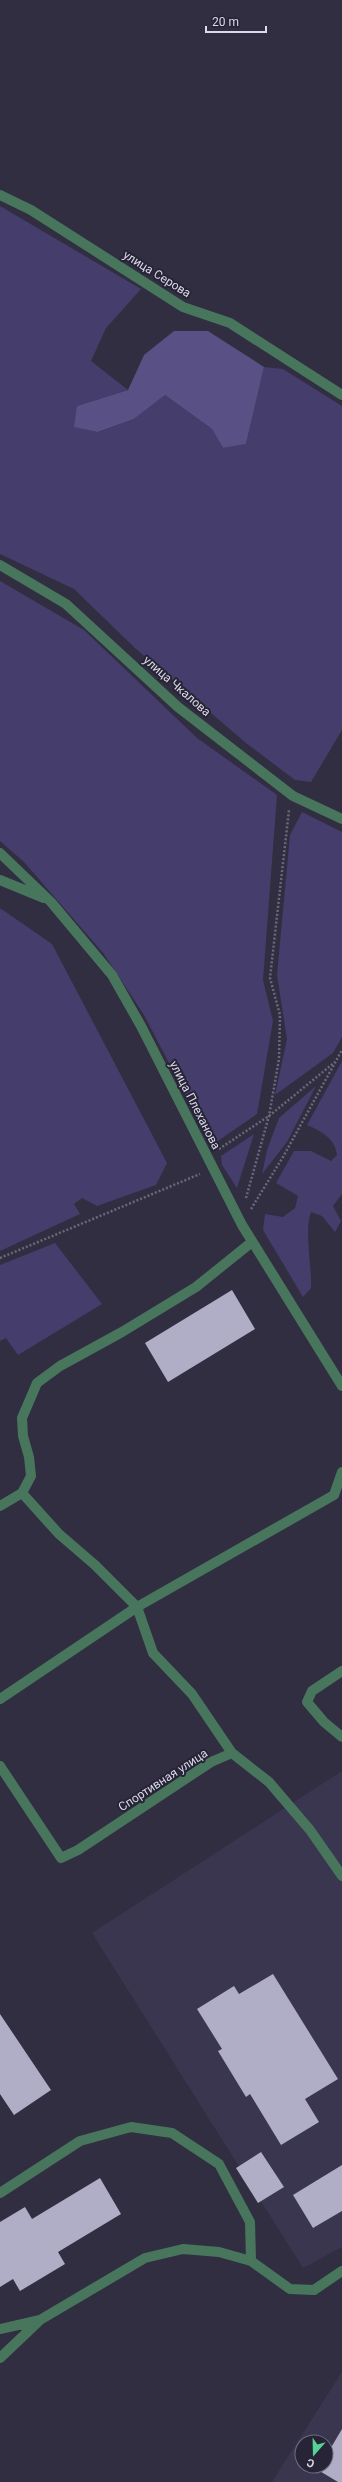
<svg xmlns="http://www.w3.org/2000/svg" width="342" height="2482" font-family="Roboto,sans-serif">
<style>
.built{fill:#3a3650;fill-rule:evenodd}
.green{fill:#453d6b}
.forest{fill:#595085}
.building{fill:#b0adc6}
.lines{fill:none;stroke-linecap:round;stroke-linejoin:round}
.path{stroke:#6a6879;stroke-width:2.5;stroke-dasharray:2 2;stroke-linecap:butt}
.minor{stroke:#48765d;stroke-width:10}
.labels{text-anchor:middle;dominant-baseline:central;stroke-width:4;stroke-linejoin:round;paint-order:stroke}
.street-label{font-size:12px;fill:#dbdae7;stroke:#272437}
</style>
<rect width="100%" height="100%" fill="#312e42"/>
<!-- built -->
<path class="built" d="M342,1771V2247L303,2268L92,1933Z
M342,2372V2482H272ZM302,2442H326V2466H302Z"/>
<!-- green -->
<path class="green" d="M0,206L141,289L106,328L91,361L128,390L77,406L99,432L134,419L165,395L212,429L223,448L246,444L264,367L283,369L342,406V730L311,782L295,780L246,743L135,648L74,589L0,554Z
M0,581L84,630L197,738L277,795L263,980L273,1021L257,1114L212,1145L144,1015L104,954L24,862L0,841Z
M302,812L342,832V1037L333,1053L275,1095L287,1039L277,975L290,835Z
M0,908L52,944L167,1163L156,1185L97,1206L82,1198L74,1204L80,1214L0,1251Z
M342,1061V1194L333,1206L341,1221L335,1232L322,1216L311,1212C304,1230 312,1267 311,1288L303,1297L263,1230L265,1214L283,1217L295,1208L298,1196L276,1183L294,1151H311L331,1161L337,1155C335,1138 321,1131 307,1125Z
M316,1086L287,1142L262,1174L267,1150L279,1118Z
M254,1134L237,1188L222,1165L221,1156Z
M55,1243L102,1304L18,1355L6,1338L0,1341V1265Z"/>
<!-- forest -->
<path class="forest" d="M174,331H208L264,367L246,444L223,448L212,429L165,395L134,419L98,432L74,427L77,406L128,390L144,355Z"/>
<!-- building -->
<path class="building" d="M232,1290L255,1329L168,1382L145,1343Z
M273,1974L338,2079L305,2099L319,2122L281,2145L250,2094L246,2097L218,2051L222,2049L197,2009L234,1986L239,1994Z
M0,2014L51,2090L14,2115L0,2094Z
M261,2152L284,2187L258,2203L236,2168Z
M342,2165V2211L313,2228L293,2195Z
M100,2178L121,2214L58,2252L65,2264L20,2291L13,2279L0,2287V2222L25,2207L32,2219Z
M342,2429V2482H338L318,2470L320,2466H326V2456Z"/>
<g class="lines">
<!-- path -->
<path class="path" d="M219,1149L269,1116L335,1062
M246,1198L269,1116L279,1059L280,1015L270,978L289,810
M251,1209L283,1157L342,1050
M0,1258L200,1174"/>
<!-- minor -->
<path class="minor" d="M0,195L31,210L183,307L230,323L342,395
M0,565L66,604L178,707L293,796L342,819
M0,853L51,902L112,975L141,1026L242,1225L342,1386
M0,880L44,898
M22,1493L59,1534L95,1565L137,1607L153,1653L192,1694L232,1753
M0,1506L22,1493L31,1476L29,1457L23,1436L22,1418L37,1383L60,1366L122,1332L196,1287L252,1242
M342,1671L312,1691L307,1702L324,1722L342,1737
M0,1699L137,1607L334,1495L342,1472
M0,1766L61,1858L78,1850L211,1762L232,1753L269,1782L310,1830L342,1876
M0,2193L80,2141L131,2127L172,2133L219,2164L250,2222L251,2261
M0,2329L40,2320L145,2258L183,2249L219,2252L251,2261L290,2289L314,2290L342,2271
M0,2358L40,2320"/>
</g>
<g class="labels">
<!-- street labels -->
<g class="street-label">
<text transform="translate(157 274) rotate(32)">улица Серова</text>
<text transform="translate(177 686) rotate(41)">улица Чкалова</text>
<text transform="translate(195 1105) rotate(63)">улица Плеханова</text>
<text transform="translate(163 1780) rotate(-33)">Спортивная улица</text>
</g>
</g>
<!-- north arrow -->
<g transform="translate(314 2454) rotate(200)"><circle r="19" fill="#272437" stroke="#6f6d7d"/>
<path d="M0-3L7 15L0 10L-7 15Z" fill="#54d396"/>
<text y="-6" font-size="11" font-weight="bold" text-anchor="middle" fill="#dbdae7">С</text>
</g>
<!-- scale -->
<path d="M206 26v6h60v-6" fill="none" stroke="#dbdae7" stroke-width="2"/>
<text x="212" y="26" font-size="12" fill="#dbdae7" stroke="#272437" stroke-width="3" paint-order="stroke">20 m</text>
</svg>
